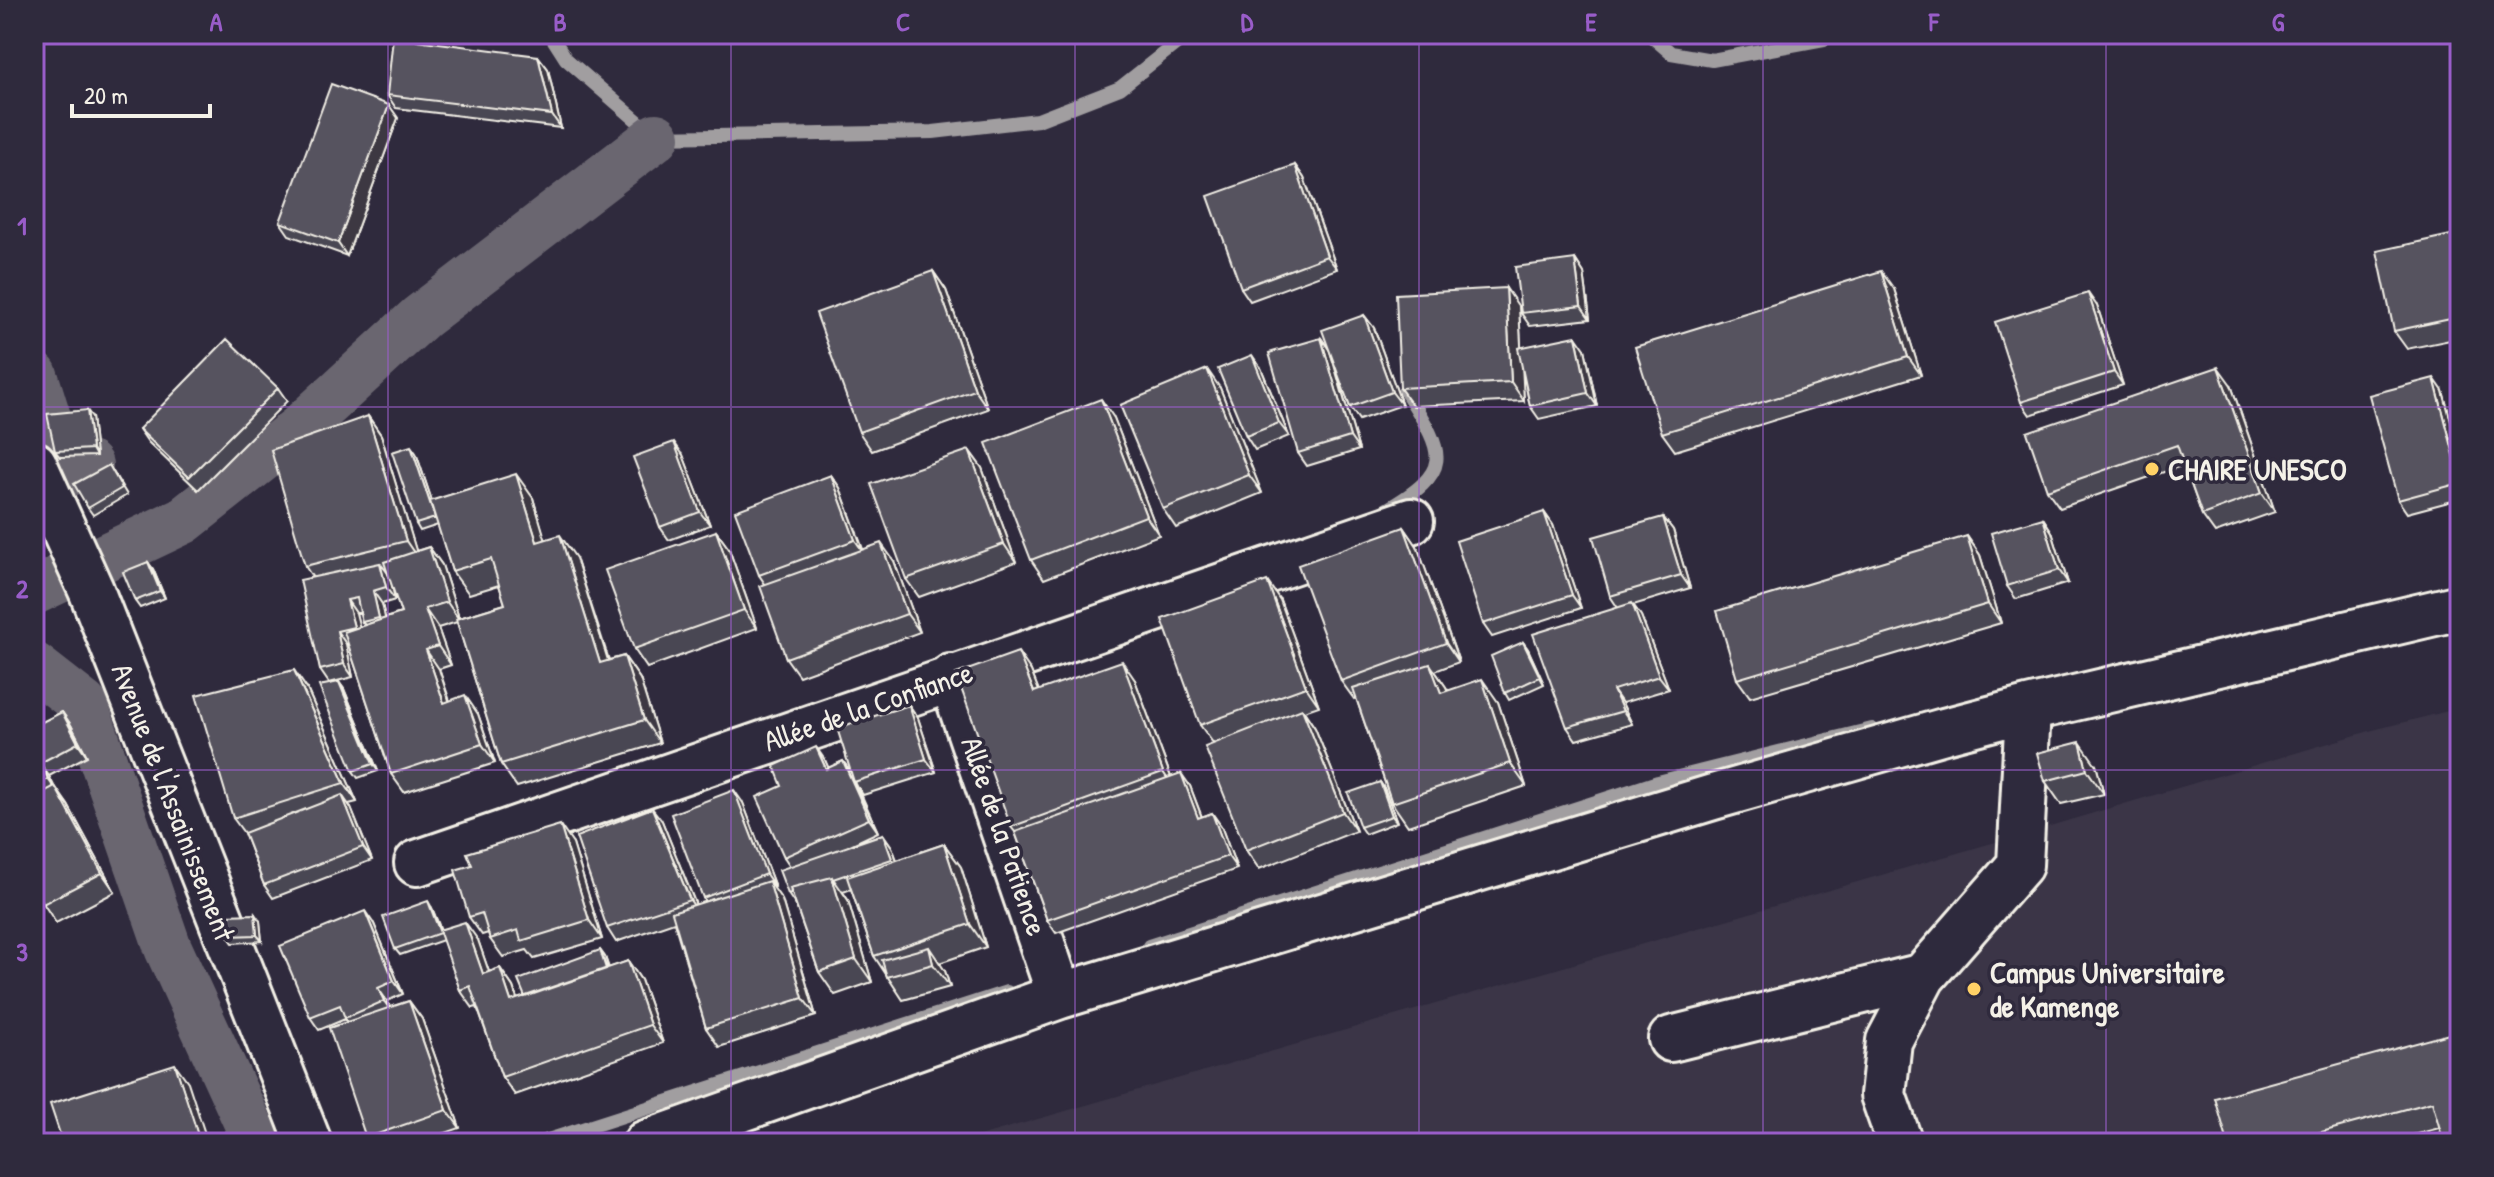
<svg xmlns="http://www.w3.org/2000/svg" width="2494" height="1177" font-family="'Patrick Hand',sans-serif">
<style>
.built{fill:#3b3647}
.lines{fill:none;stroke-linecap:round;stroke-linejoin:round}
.stream{stroke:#a19ea0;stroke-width:14}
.canal{stroke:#6a6670;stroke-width:48}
.minor-casing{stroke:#f4f1e8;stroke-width:50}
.minor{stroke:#2f2a3d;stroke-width:44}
.wall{fill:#4a4752;stroke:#f4f1e8;stroke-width:2;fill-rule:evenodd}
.shaded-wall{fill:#3c3942;stroke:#f4f1e8;stroke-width:2}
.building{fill:#56525f;stroke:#f4f1e8;stroke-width:2}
.grid{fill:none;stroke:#995dc9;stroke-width:2;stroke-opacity:0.55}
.poi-dot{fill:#ffd166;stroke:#2f2a3d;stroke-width:3}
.labels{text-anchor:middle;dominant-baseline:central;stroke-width:7;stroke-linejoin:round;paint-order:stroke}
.poi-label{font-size:30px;font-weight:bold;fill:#f4f1e8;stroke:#2f2a3d;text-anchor:start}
.street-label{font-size:30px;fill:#f4f1e8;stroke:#2f2a3d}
.neatline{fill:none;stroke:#995dc9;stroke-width:3}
.grid-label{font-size:26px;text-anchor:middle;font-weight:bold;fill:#995dc9}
</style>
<rect width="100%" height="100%" fill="#2f2a3d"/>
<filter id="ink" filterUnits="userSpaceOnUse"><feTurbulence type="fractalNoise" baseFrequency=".0125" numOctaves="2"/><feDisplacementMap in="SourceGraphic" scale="16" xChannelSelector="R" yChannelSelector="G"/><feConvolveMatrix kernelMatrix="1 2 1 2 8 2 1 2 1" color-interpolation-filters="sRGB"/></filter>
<g filter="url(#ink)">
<!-- built -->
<path class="built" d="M2460,708V1143H955L2020,835L2373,730Z"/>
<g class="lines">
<!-- stream -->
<path class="stream" d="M550,34L566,59L656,137L933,132L1038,120L1120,88L1188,34
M1649,34L1671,53L1712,60L1824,39L1836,34
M1384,511C1457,469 1444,454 1405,390
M1149,946L1658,782L1872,729
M539,1143L1007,992"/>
<!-- canal -->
<path class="canal" d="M34,375L47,417L58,476L89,465
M34,591L184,520L300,428L421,317L656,137
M34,666L84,705L168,948L257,1143"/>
<defs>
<path id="minor" d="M34,464L91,590L309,1143
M951,677L1060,996
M417,863L1411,521
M1671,1039L1923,976L2020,865L2028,709
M646,1143L1060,996L1713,797L1944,731L2028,709L2460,607
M1900,1143L1883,1095L1889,1041L1923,976"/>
</defs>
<!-- minor casing -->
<use href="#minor" class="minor-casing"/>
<!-- minor -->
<use href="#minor" class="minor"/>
</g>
<!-- wall -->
<path class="wall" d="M538,56L548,69L561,128L396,108L387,95Z
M398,118L347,256L289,235L280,222Z
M1295,165L1304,178L1337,269L1250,301L1241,288Z
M2460,233V338L2407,349L2394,331Z
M1575,259L1584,273L1590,319L1530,326L1521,313Z
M933,271L946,290L988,409L872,451L859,432Z
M1894,289L1921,375L1675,451L1662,433Z
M2097,306L2123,385L2030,415L2021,402Z
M1519,307L1521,348L1585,349L1597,406L1539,419L1530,406L1522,367L1524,401L1413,406L1400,388Z
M1364,315L1374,328L1402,405L1359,420L1350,407L1333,360L1359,450L1307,466L1298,453L1321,338L1329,349Z
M1261,368L1289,436L1255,450L1246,436Z
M2231,385L2275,512L2215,533L2202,515L2184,465L2060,508L2047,490Z
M278,388L287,401L198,490L148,442L139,429Z
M1220,388L1262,493L1176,528L1163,509Z
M2443,391L2460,456V499L2407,513L2398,500Z
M368,416L381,435L416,551L429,547L442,565L459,618L505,604L499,585L469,594L452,571L438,525L420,531L416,524V453L432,501L533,498L545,540L576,558L609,660L624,656L640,679L660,743L517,787L501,764L457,622L438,628L451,665L439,669L450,701L478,714L495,763L404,792L391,774L348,644H346L353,677L329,683L320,670L313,578L305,566ZM391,582L401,613L385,618L382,604L395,600ZM356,613H360L362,622L365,625L359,627Z
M92,417L96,456L60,457L55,451Z
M1114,418L1159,535L1044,579L1031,560Z
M969,450L982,468L1016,562L919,597L906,579Z
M683,455L710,525L669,540L660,527Z
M109,465L127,495L93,515L88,508Z
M831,475L840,488L863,549L894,561L920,632L799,676L786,658L765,584L759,575Z
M1544,512L1553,525L1581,608L1492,637L1483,624Z
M1663,517L1673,530L1690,588L1633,605L1641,616L1669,689L1622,703L1632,724L1576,740L1567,727L1618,608L1610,596Z
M2043,518L2052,532L2068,583L2016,599L2007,586Z
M1404,527L1417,546L1459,662L1435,671L1448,690L1498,702L1526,786L1408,826L1392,803L1356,698L1354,699L1341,681Z
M716,531L729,549L757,628L647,668L634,649Z
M1967,536L1980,555L2001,623L1750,697L1737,679Z
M148,562L153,569L165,598L140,608L135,601Z
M1280,600L1319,706L1304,711L1315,728L1356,831L1259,869L1246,850L1213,743L1200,725Z
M1523,642L1528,649L1544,684L1509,700L1505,693Z
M1031,671L1039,691L1135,680L1171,777L1190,786L1202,817L1212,813L1221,826L1237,869L1056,933L1047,920L1015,832L1011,827Z
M339,682L344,689L378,771L358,778L353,771Z
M307,689L357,802L349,804L372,860L273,898L264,885L244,833L233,818Z
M909,705L918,718L936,772L863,795L858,787L878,832L848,846L883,834L892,847L897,860L944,844L961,867L986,947L939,963L945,971L950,987L903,1000L874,956L851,889L843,892L848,900L872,982L835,995L819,972L796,906L788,894L790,866L784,857L782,786L825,760L828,768L843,761L852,774Z
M62,712L71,725L87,756L49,776L54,787L68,805L115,892L56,923L39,897L34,899V726Z
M2096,765L2104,794L2061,804L2045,781Z
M1380,782L1384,788L1397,822L1365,834L1360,827Z
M743,803L775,887L773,888L782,900L816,1016L719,1047L706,1028L674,922L616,942L607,928L662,821L696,905L705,902L703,898Z
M573,844L602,939L534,959L527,950L503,957L490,939L488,933L482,935L469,917Z
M432,908L441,930L478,940L489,972L500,968L513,987L517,999L525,997L600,950L605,957L609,968L628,961L641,980L663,1043L515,1095L502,1077L477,1007L473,1008L460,990L443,940L400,955L395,949Z
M260,921L262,941L233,943L228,936Z
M374,924L403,994L387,1001L390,1007L409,1001L422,1019L460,1128L417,1143H370L366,1138L347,1022L345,1019L319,1030L310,1017Z
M2460,1031V1143L2439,1128L2383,1143H2228Z"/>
<!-- shaded-wall -->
<path class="shaded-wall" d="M538,56L548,69L561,128L552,115Z
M389,105L398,118L347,256L338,243Z
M1295,165L1304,178L1337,269L1327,256Z
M1575,259L1584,273L1590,319L1581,306Z
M933,271L946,290L988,409L975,390Z
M1881,271L1894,289L1921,375L1908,357Z
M1506,288L1519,307L1524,401L1511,382Z
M2088,293L2097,306L2123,385L2114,372Z
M1364,315L1374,328L1402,405L1392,392Z
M1576,336L1585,349L1597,406L1588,393Z
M1321,338L1330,351L1359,450L1350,437Z
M1252,355L1261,368L1289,436L1279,423Z
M2218,367L2231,385L2275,512L2262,493Z
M1207,369L1220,388L1262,493L1249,475Z
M2434,378L2443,391L2460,456V478Z
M1101,399L1114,418L1159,535L1146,516Z
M87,410L92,417L96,456L92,449Z
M368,416L381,435L419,560L406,541Z
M674,442L683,455L710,525L700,512Z
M411,446L416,453L440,525L435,518Z
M969,450L982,468L1016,562L1004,544Z
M516,474L533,498L553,565L537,542Z
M831,475L840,488L864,553L855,540Z
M1544,512L1553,525L1581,608L1572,595Z
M1663,517L1673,530L1690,588L1681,575Z
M2043,518L2052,532L2068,583L2059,570Z
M1404,527L1417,546L1459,662L1446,643Z
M716,531L729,549L757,628L744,610Z
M560,535L576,558L616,686L600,663Z
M1967,536L1980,555L2001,623L1988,604Z
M881,543L894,561L920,632L907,614Z
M429,547L442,565L460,621L447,602Z
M148,562L153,569L165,598L160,591Z
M380,563L390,576L395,600L386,587Z
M1267,581L1280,600L1319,706L1306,687Z
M373,591L382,604L388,631L379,618Z
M347,600L356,613L363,640L354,627Z
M1632,603L1641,616L1669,689L1659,676Z
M425,609L438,628L451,665L438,646Z
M337,631L346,644L353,677L344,664Z
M1523,642L1528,649L1544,684L1540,677Z
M426,650L439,669L456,722L444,703Z
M1018,652L1031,671L1047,711L1034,692Z
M624,656L640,679L660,743L644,720Z
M1122,661L1135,680L1176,791L1163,772Z
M1430,664L1446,687L1457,716L1441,693Z
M294,670L307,689L357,802L344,783Z
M1482,679L1498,702L1526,786L1510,763Z
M339,682L344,689L378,771L373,764Z
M1613,690L1622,703L1632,724L1623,711Z
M465,695L478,714L495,763L482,744Z
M909,705L918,718L936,772L926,759Z
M1302,709L1315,728L1356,831L1343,812Z
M62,712L71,725L87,756L78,743Z
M2080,742L2096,765L2104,794L2087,770Z
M816,747L825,760L835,782L826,769Z
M843,761L852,774L854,782L878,832L869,819Z
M40,763L49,776L57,792L48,779Z
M1181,773L1190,786L1207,831L1198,818Z
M1380,782L1384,788L1397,822L1392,816Z
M55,786L68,805L115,892L102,873Z
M734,790L743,803L775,887L766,874Z
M342,795L351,808L372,860L363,847Z
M652,808L662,821L699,913L690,900Z
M1212,813L1221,826L1237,869L1228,856Z
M560,825L573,844L602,939L589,920Z
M883,834L892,847L901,872L892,859Z
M944,844L961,867L986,947L970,924Z
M832,877L848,900L872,982L856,959Z
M769,881L782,900L816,1016L803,998Z
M428,901L432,908L444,940L440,933Z
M365,911L374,924L403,994L394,981Z
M255,914L260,921L262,941L257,935Z
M465,922L478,940L496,992L483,974Z
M929,947L945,971L950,987L933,964Z
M600,950L605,957L612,979L608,972Z
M628,961L641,980L663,1043L650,1025Z
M500,968L513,987L524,1020L511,1001Z
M378,988L387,1001L393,1014L384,1001Z
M409,1001L422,1019L460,1128L447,1110Z
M175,1064L188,1082L208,1143H200Z
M2453,1096L2460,1106V1120Z"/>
<!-- building -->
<path class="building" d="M393,37L538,56L552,115L387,95Z
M331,84L389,105L338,243L280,222Z
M1295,165L1327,256L1241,288L1208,196Z
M2460,233V317L2394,331L2377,251Z
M1575,259L1581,306L1521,313L1515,267Z
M933,271L975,390L859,432L816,313Z
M1881,271L1908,357L1662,433L1635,347Z
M1506,288L1511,382L1400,388L1396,294Z
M2088,293L2114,372L2021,402L1995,322Z
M1364,315L1392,392L1350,407L1322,330Z
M1576,336L1588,393L1530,406L1518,348Z
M1321,338L1350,437L1298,453L1269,353Z
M227,339L278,388L189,477L139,429Z
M1252,355L1279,423L1246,436L1218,369Z
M2218,367L2262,493L2202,515L2177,445L2047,490L2027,432Z
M1207,369L1249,475L1163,509L1120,405Z
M2434,378L2460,478V483L2398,500L2369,395Z
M1101,399L1146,516L1031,560L986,443Z
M87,410L92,449L55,451L47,414Z
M368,416L406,541L305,566L271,450Z
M674,442L700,512L660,527L633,457Z
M411,446L435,518L416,524L392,452Z
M969,450L1004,544L906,579L871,484Z
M109,465L122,488L88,508L74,484Z
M516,474L537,542L560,535L600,663L624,656L644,720L501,764L456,619L505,604L491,559L452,571L430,501Z
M831,475L855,540L759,575L735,511Z
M1544,512L1572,595L1483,624L1456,541Z
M1663,517L1681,575L1610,596L1593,537Z
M2043,518L2059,570L2007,586L1991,533Z
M1404,527L1446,643L1341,681L1298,565Z
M716,531L744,610L634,649L605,570Z
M1967,536L1988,604L1737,679L1717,611Z
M881,543L907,614L786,658L760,586Z
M429,547L447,602L425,609L438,646L426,650L444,703L465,695L482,744L391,774L344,632L401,613L384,562Z
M148,562L160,591L135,601L123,572Z
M380,563L386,587L373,591L379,618L362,622L357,598L347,600L354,627L337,631L344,664L320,670L300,580Z
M1267,581L1306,687L1200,725L1162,619Z
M1632,603L1659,676L1613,690L1623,711L1567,727L1533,634Z
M1523,642L1540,677L1505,693L1491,656Z
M1018,652L1034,692L1122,661L1163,772L1011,827L956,674Z
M1430,664L1441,693L1482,679L1510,763L1392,803L1353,689Z
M294,670L344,783L233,818L196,695Z
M339,682L373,764L353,771L319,686Z
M909,705L926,759L854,782L837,728Z
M1302,709L1343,812L1246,850L1205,747Z
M62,712L78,743L40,763L48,779L34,786V726Z
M2080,742L2087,770L2045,781L2037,753Z
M816,747L826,769L843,761L869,819L784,857L757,797L782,786L774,766Z
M1181,773L1198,818L1212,813L1228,856L1047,920L1015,832Z
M1380,782L1392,816L1360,827L1348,793Z
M55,786L102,873L43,904L34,888V797Z
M734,790L766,874L703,898L671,814Z
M342,795L363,847L264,885L244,833Z
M652,808L690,900L607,928L576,837Z
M560,825L589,920L521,941L518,930L490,939L482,913L469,917L455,870L472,865L467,853Z
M883,834L892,859L833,879L832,877L790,888L791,893L788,894L779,870Z
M944,844L970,924L874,956L847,877Z
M832,877L856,959L819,972L790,888Z
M769,881L803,998L706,1028L672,912Z
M428,901L440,933L395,949L383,917Z
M365,911L394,981L378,988L384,1001L345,1018L340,1005L310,1017L280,946Z
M255,914L257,935L228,936L226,915Z
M465,922L483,974L500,968L511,1001L628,961L650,1025L502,1077L470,986L460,990L439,930Z
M929,947L933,964L887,977L882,960Z
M600,950L606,969L525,997L518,980Z
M409,1001L447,1110L366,1138L329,1028Z
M2460,1031V1094L2453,1096L2460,1120V1143H2444L2432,1102L2281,1143H2228L2215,1098Z
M175,1064L194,1122L200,1143H63L50,1104Z"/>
</g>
<!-- grid -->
<path class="grid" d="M388,34V1143M731,34V1143M1075,34V1143M1419,34V1143M1763,34V1143M2106,34V1143M34,407H2460M34,770H2460"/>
<!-- markers -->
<g class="poi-dot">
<circle cx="2152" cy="469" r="8"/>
<circle cx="1974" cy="989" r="8"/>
</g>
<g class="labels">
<!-- poi labels -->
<g class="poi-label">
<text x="2168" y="469">CHAIRE UNESCO</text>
<text x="1990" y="972">Campus Universitaire<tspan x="1990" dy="34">de Kamenge</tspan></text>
</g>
<!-- street labels -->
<g class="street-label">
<text transform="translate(868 706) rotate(-19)">Allée de la Confiance</text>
<text transform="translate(174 802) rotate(69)">Avenue de l'Assainissement</text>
<text transform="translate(1005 836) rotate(71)">Allée de la Patience</text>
</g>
</g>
<!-- margin -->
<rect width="2494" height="1177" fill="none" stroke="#2f2a3d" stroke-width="88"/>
<!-- scale -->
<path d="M72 104v12h138v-12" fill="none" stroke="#f4f1e8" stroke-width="4"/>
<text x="84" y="104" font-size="24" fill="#f4f1e8" stroke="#2f2a3d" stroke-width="6" paint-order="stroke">20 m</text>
<rect x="44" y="44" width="2406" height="1089" class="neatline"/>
<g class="grid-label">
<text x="216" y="31">A</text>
<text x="560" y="31">B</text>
<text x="903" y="31">C</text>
<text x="1247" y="31">D</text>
<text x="1591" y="31">E</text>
<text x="1934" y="31">F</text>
<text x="2278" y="31">G</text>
<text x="22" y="235">1</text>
<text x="22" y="598">2</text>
<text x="22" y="961">3</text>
</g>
</svg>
